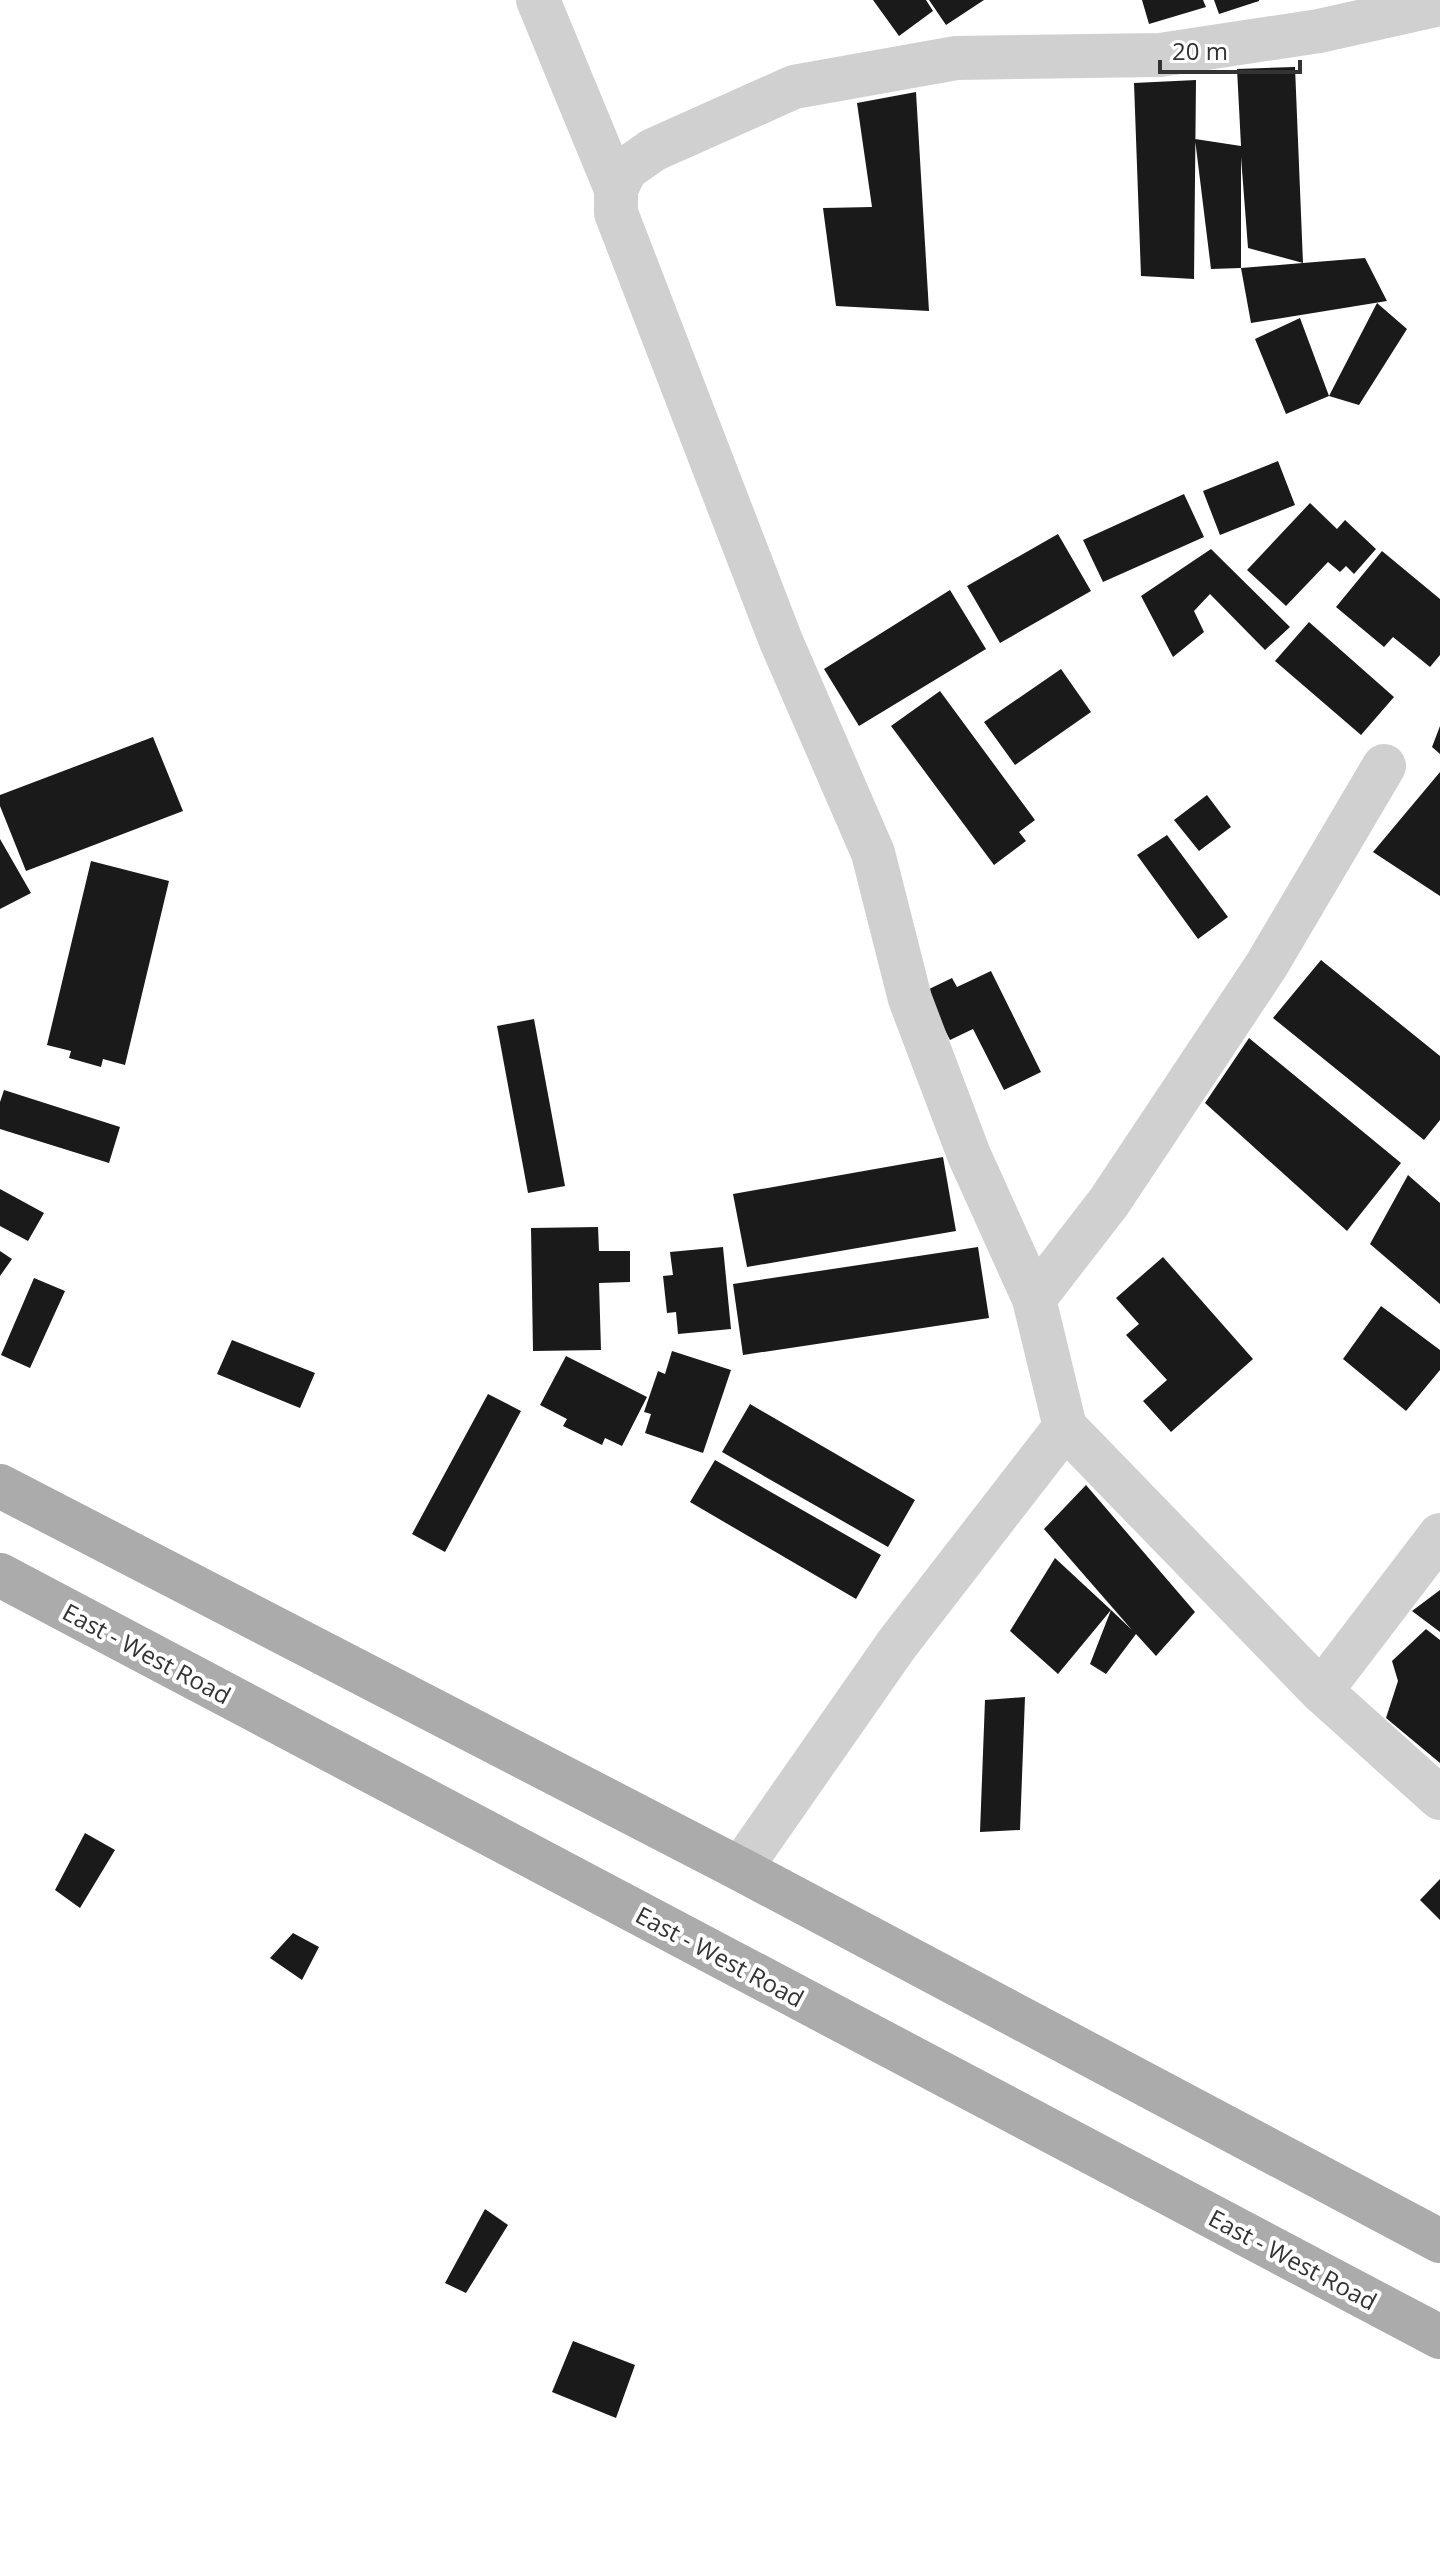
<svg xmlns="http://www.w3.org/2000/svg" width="1440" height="2549" font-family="'Open Sans',sans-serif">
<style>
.building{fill:#1a1a1a}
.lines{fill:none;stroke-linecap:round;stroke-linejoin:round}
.minor{stroke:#d0d0d0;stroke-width:44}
.major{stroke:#ababab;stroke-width:44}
.labels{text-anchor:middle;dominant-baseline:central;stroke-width:8;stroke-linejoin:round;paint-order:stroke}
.street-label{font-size:24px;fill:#333;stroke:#fff}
</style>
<rect width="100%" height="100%" fill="#fff"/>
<!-- building -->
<path class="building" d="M873,0H926L933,11L899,36Z
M929,0H984L946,25Z
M1142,0H1203L1206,7L1149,24Z
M1214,0H1259V1L1219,14Z
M1295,67L1303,263L1365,258L1387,301L1251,323L1241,268L1303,263L1248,248L1241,157V268L1211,269L1195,139L1241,146L1237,69Z
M1196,80L1194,279L1141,276L1134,83Z
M916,92L929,311L836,306L823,208L872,207L857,103Z
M1377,303L1407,329L1359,405L1329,396Z
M1300,318L1329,396L1286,414L1255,339Z
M1278,461L1295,505L1220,535L1203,491Z
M1184,494L1204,537L1103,582L1083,540Z
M1310,503L1337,529L1345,520L1376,549L1354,574L1346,566L1340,572L1328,562L1286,606L1247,570Z
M1058,534L1091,591L1000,643L967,586Z
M1211,549L1290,627L1265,650L1210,594L1194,611L1204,632L1173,657L1141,596Z
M1382,551L1440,599V655L1430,667L1393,637L1384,647L1336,607Z
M950,590L986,649L859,726L824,669Z
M1309,622L1394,697L1361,735L1275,661Z
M1061,669L1091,712L1015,765L984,722Z
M940,691L1035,820L1019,832L1026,841L994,865L891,726Z
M1440,726V754L1432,747Z
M153,737L183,811L26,871L0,806V795Z
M1440,772V896L1373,852Z
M1207,795L1231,827L1199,851L1174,820Z
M1167,835L1228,917L1198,939L1137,855Z
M0,839L31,893L0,909Z
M91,861L169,881L125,1065L103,1059L101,1067L69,1058L71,1051L47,1045Z
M1321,960L1440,1056V1120L1424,1140L1273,1018Z
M991,971L1041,1072L1004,1090L973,1029L950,1040L925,991L952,978L957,987Z
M534,1019L565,1186L528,1193L497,1026Z
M1249,1038L1401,1163L1347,1231L1205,1103Z
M4,1090L120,1127L109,1163L0,1129V1102Z
M943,1157L956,1231L747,1267L733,1194Z
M1408,1175L1440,1203V1304L1370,1244Z
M0,1189L44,1213L28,1241L0,1226Z
M598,1227L599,1251H630V1282L599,1283L601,1350L533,1351L531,1228Z
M723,1247L731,1329L678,1334L676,1312L667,1313L663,1276L673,1275L670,1252Z
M978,1247L989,1318L743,1355L733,1284Z
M0,1251L12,1259L0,1276Z
M1163,1257L1253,1359L1171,1432L1143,1401L1167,1380L1126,1335L1139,1324L1116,1298Z
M34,1278L65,1291L30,1368L1,1355Z
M1381,1306L1440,1350V1370L1406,1411L1343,1359Z
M232,1340L315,1373L300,1408L217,1374Z
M672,1351L731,1370L703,1453L645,1433L651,1414L644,1412L658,1371L665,1374Z
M566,1356L647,1397L622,1446L605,1438L602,1445L563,1426L567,1419L540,1405Z
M488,1394L521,1411L445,1552L412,1534Z
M750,1404L915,1500L888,1547L722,1452Z
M715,1460L881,1555L856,1599L690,1502Z
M1086,1485L1195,1612L1156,1656L1136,1634L1106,1674L1090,1664L1111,1610L1058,1674L1010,1631L1055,1558L1111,1610L1132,1630L1044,1529Z
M1440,1590V1632L1412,1611Z
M1426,1629L1440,1640V1763L1386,1718L1398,1681L1392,1661Z
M1025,1697L1020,1830L980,1832L985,1700Z
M85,1833L115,1850L80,1908L55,1890Z
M1440,1879V1920L1420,1900Z
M293,1933L319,1947L302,1980L270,1958Z
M485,2209L508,2225L466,2293L445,2283Z
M573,2341L635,2365L616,2418L552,2392Z"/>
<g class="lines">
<!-- minor -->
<path class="minor" d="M538,0L616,189
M1440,4L1319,31L1160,55L956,58L794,87L653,150L626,169L616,189V213L781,641L873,853L910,999L969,1155L1034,1299L1065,1427L1321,1691L1440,1798
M1034,1299L1109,1202L1266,966L1384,766
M1321,1691L1440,1535
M740,1869L897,1644L1065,1427"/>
<!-- major -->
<path class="major" d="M0,1486L740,1869L1440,2241
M0,1575L1440,2337"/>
</g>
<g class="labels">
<!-- street labels -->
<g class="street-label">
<text transform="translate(147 1653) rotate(28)">East - West Road</text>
<text transform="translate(720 1956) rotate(28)">East - West Road</text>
<text transform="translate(1293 2259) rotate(28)">East - West Road</text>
</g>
</g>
<!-- scale -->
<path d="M1160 60v12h140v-12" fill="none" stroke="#333333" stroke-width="4"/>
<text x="1172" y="60" font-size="24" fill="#333333" stroke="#ffffff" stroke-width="6" paint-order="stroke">20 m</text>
</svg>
